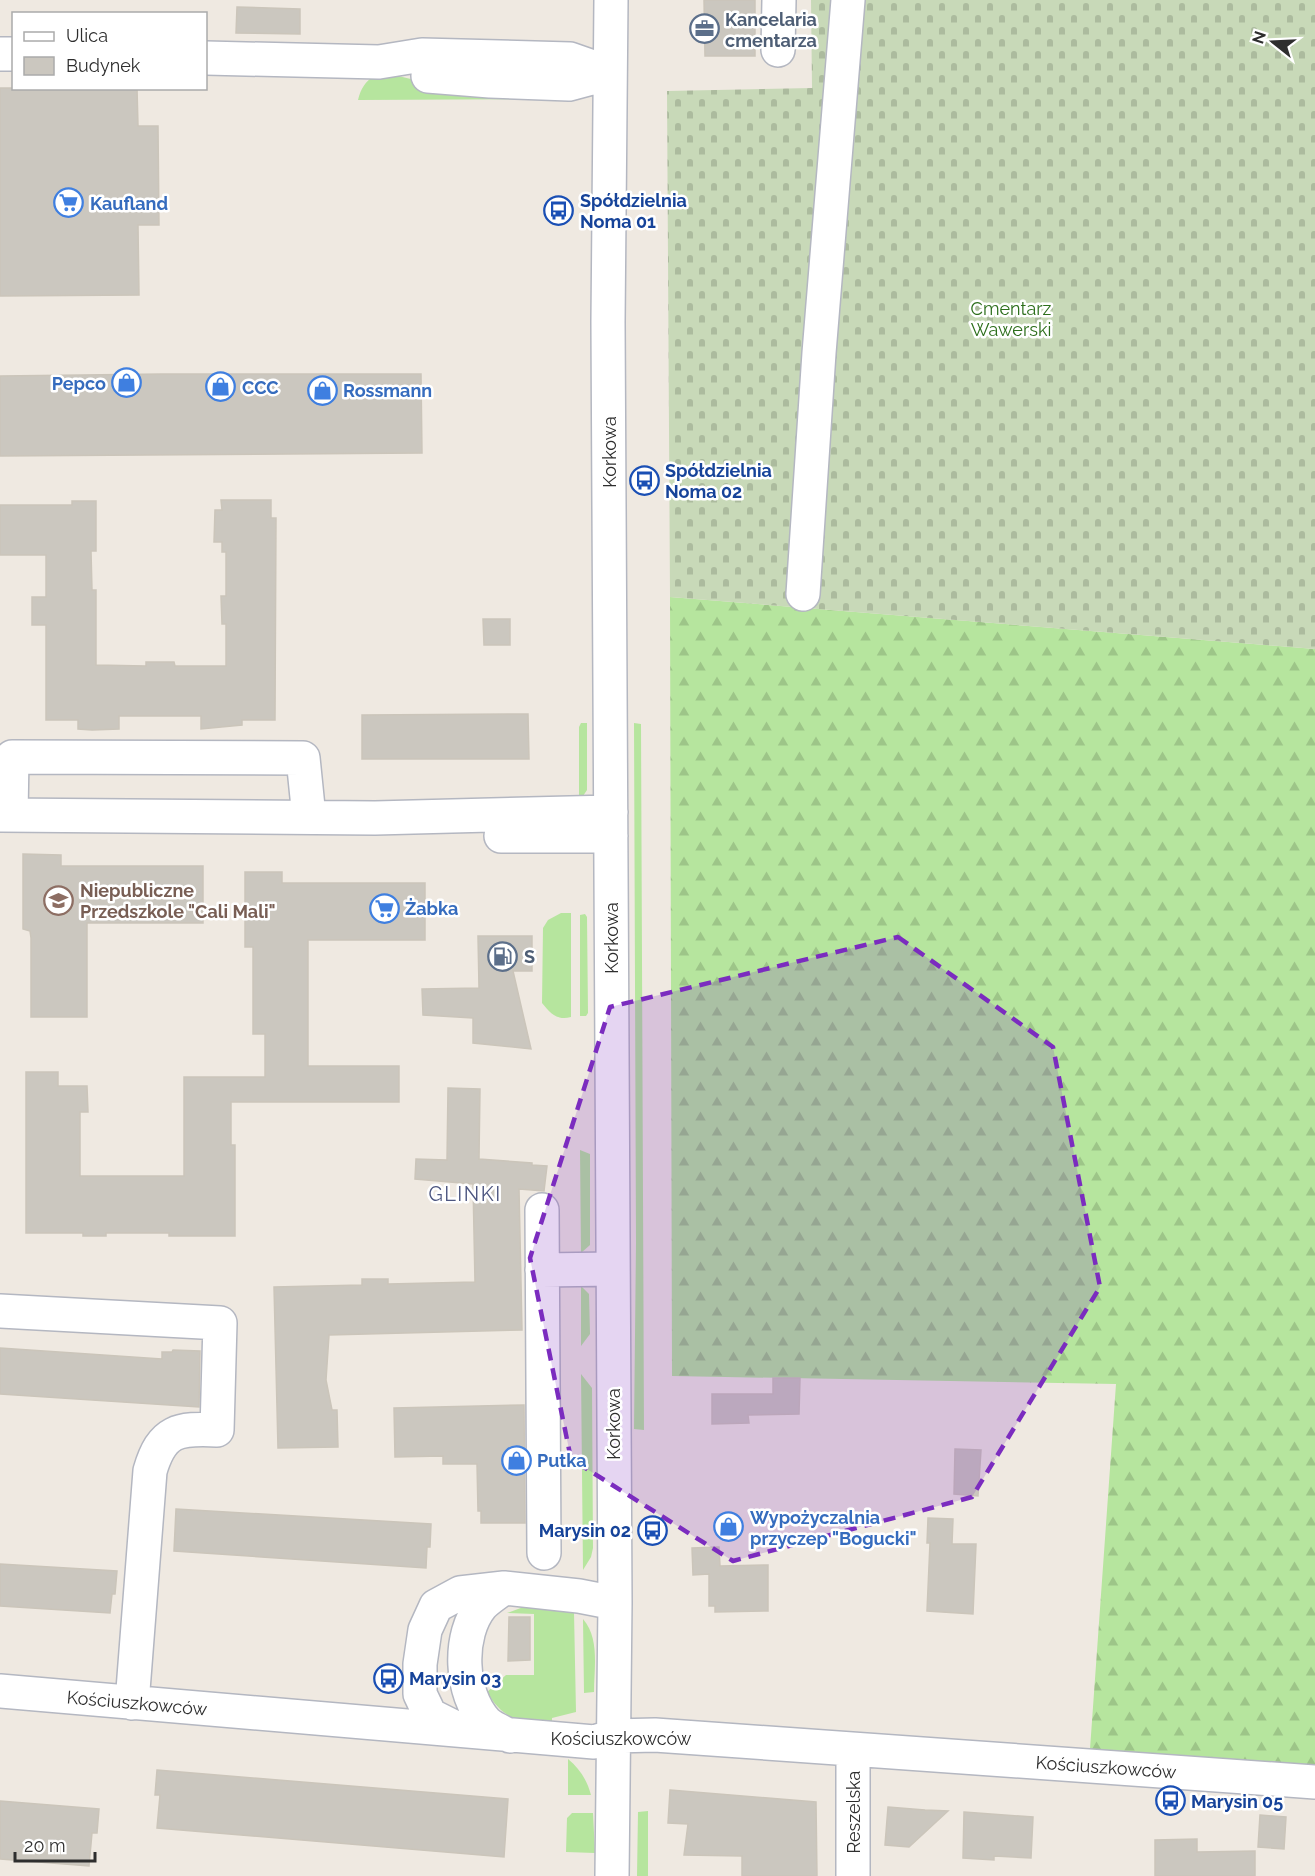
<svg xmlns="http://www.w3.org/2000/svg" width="1315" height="1876" font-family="Raleway,sans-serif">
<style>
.grass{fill:#b6e59e}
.forest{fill:url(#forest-firs)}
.cemetery{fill:url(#cemetery-stones)}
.building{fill:#cbc7bf;stroke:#cbc5ba;stroke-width:1.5}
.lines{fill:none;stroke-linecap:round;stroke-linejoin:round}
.minor-casing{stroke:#b4b7c1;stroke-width:36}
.minor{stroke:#fff;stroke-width:33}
.marked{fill:#7b2cbf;fill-opacity:0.2;stroke:#7b2cbf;stroke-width:4.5;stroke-dasharray:12 8;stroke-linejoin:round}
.labels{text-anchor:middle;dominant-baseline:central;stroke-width:5;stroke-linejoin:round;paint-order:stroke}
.service-label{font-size:18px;font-weight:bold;fill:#4e5e75;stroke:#fff;text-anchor:start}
.transit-label{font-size:18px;font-weight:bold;fill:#164399;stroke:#fff;text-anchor:start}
.shop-label{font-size:18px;font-weight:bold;fill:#366cbe;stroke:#fff;text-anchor:start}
.park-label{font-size:18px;fill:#2c6e1b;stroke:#fff}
.street-label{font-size:18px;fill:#2e2e2e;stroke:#fff}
.education-label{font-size:18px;font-weight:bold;fill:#785e54;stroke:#fff;text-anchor:start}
.neighbourhood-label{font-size:20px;letter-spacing:1.5px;fill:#4d5680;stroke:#fff}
</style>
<defs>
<pattern id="forest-firs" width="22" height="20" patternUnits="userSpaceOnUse" patternTransform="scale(1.5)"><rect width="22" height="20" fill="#b6e59e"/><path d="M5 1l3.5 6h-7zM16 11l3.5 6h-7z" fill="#9dc588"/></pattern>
<pattern id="cemetery-stones" width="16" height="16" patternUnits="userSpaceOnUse" patternTransform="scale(1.5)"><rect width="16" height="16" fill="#c8d9b8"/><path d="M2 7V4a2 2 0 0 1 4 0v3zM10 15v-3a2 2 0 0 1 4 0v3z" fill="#acbb9e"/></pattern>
</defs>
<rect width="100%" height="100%" fill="#efe9e1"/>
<!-- grass -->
<path class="grass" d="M375,75H394L415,80L549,99L358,100C361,88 365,82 375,75Z
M581,723H587V790L579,802V727Z
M634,723L641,724L644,1430L634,1429L636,1243Z
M561,913H571V1017C557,1021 550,1013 542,1003L543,928L548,920Z
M585,914L587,917L588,1013L586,1016H580V915Z
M580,1150L590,1154V1245L581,1253Z
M581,1286L589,1294L590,1334L581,1346Z
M581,1374L592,1388L593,1548L591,1557L583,1570Z
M526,1606L571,1610L574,1612L576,1712L552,1718V1726C521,1722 504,1721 487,1692L506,1675H534V1614L507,1613Z
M583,1619C600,1639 594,1668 594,1692L584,1693Z
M568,1759C580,1769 587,1780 591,1795H568Z
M648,1811V1876H637L638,1812Z
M572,1813H593L595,1853L566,1852L567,1818Z"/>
<!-- forest -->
<path class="forest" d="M670,597L1315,649V1772L1090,1749L1116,1384L672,1376Z"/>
<!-- cemetery -->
<path class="cemetery" d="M811,0H1315V649L670,597L667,91L812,88Z"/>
<!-- building -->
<path class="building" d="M704,0H755V56H705Z
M237,7L300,9V34L236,33Z
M0,88H137L138,126H158L159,225H138L139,295L0,296Z
M162,374H421L422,453L0,456V376Z
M221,500H271V518H276L275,720H242V725L201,729V716H119V729L92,730L78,729V720H46V625H32V597H46V555H0V505H72V501H96V551H91L92,590H96V665L146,666V662H174L175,666H226V624H222L221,596H226V552H222V542H214L215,510H222Z
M483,619H510V645H484Z
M528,714L529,759H362V715Z
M23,854L61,855V866H203V923H87V1017H31V938L30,931L23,929Z
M245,872H282V883H425V940H308V1066H399V1102H231V1145H235V1236H169V1233H106V1236H83V1233H26V1072H58V1086H87L88,1112H80V1176H184V1077H265V1034H253V947H245Z
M478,936H532V971H513L531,1049L473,1043V1018L423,1015L422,989L479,988Z
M448,1088L480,1089L479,1159L532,1163V1165L547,1166L544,1191L519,1189L522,1330L329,1335L326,1380L332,1410H337L338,1447L278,1448L274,1287L362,1285V1279H388V1284L475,1282L473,1184L415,1179L416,1159L447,1160Z
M0,1348L162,1359V1352H172L173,1350L200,1351L199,1407L0,1394Z
M773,1378H800L799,1414L748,1415L749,1423L712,1424V1394H773Z
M524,1405L525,1523H481V1511H478L477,1464H443V1456L395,1457L394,1408Z
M955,1449L981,1450L978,1496L954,1494Z
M176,1509L431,1524L430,1547H427L426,1568L174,1551Z
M928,1518L953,1519L952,1544H976L973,1614L927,1611L930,1543H927Z
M719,1547L720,1566L768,1565V1611L715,1612V1606H709V1574L693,1575L692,1548Z
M0,1564L117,1571L115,1594H112L110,1613L0,1606Z
M509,1617H530V1660L508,1661Z
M157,1770L508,1799L504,1857L157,1828L160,1795H155Z
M670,1790L816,1802L817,1876H742V1856L684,1855L688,1824L668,1823Z
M0,1801L99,1809L97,1833H92L89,1866L0,1859Z
M888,1807L925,1810L948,1811L909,1847L885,1845Z
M964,1812L1033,1817L1031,1858L994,1856V1860L963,1858Z
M1260,1815L1286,1817L1284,1849L1258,1847Z
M1197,1839V1852L1255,1851V1876H1155V1840Z"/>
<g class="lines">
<defs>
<path id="minor" d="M611,0L608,322L615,1603L612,1876
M778,50L779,0
M0,54H14
M206,58L379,62L422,55L570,59L610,73
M428,76L490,81L569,84L610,73
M803,594L819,353L848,0
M0,815L375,818L611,812
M11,815L12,757L303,758L309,817
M501,836H611
M542,1210L544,1553
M542,1270L613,1269
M0,1311L220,1323L217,1430C178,1428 162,1430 150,1471L132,1703
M504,1588C497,1593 488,1599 482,1605C457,1635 460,1694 486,1722C492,1728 503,1732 510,1736
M0,1691L594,1742L614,1736L655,1735L1315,1782
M460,1730L430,1715L420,1694V1664L425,1630L436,1606L460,1593L504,1588L579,1596L615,1603
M853,1749V1876"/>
</defs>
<!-- minor casing -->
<use href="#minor" class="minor-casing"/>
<!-- minor -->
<use href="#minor" class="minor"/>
</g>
<!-- marked area -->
<path class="marked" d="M898,937L1053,1047L1100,1287L972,1497L733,1561L571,1459L530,1258L610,1007Z"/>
<!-- icons -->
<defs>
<symbol id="office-ring" viewBox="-11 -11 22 22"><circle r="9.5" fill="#fff" stroke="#5c6f8a" stroke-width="1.5"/><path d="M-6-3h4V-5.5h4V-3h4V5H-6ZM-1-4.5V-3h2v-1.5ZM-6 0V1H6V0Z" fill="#5c6f8a"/></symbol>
<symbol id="supermarket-ring" viewBox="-11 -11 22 22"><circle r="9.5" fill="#fff" stroke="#3f7fe0" stroke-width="1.5"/><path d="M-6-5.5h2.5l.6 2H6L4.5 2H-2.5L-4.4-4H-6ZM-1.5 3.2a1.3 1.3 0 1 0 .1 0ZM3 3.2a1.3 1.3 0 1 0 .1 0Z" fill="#3f7fe0"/></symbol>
<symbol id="bus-ring" viewBox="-11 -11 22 22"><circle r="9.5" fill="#fff" stroke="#1a4fb4" stroke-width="1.5"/><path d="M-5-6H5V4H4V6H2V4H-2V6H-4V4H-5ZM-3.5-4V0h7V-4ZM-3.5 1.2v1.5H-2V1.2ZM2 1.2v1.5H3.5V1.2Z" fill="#1a4fb4"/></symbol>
<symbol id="shop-ring" viewBox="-11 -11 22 22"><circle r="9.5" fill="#fff" stroke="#3f7fe0" stroke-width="1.5"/><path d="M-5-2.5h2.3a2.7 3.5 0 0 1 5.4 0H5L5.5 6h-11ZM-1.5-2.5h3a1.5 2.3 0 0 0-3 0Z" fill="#3f7fe0"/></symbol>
<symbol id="school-ring" viewBox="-11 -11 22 22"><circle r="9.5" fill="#fff" stroke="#8d6e63" stroke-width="1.5"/><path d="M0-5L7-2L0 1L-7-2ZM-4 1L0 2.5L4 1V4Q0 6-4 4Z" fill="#8d6e63"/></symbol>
<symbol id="fuel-ring" viewBox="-11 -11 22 22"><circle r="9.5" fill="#fff" stroke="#5c6f8a" stroke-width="1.5"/><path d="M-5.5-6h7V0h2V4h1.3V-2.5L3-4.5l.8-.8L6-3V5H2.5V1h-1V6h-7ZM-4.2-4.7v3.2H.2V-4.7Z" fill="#5c6f8a"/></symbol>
</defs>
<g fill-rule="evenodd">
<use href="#office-ring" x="688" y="12" width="33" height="33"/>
<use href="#supermarket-ring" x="52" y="186" width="33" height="33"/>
<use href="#bus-ring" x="542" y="194" width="33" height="33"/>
<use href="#shop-ring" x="110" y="366" width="33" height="33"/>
<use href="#shop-ring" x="204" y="370" width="33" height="33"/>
<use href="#shop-ring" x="306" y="374" width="33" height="33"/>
<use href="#bus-ring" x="628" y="464" width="33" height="33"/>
<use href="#school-ring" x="42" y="884" width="33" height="33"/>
<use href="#supermarket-ring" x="368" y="892" width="33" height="33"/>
<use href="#fuel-ring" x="486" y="940" width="33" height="33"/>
<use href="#shop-ring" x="500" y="1444" width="33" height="33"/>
<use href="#shop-ring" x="712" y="1510" width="33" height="33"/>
<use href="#bus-ring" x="636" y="1514" width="33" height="33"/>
<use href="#bus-ring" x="372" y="1662" width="33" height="33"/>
<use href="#bus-ring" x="1154" y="1784" width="33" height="33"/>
</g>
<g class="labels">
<!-- service labels -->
<g class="service-label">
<text x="725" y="19">Kancelaria<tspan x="725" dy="21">cmentarza</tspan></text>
<text x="524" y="956">S</text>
</g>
<!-- transit labels -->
<g class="transit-label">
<text x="580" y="200">Spółdzielnia<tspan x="580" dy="21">Noma 01</tspan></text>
<text x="665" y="470">Spółdzielnia<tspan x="665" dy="21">Noma 02</tspan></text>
<text x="631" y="1530" text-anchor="end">Marysin 02</text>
<text x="409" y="1678">Marysin 03</text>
<text x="1191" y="1801">Marysin 05</text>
</g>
<!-- shop labels -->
<g class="shop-label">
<text x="90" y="203">Kaufland</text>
<text x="106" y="383" text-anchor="end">Pepco</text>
<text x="242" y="387">CCC</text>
<text x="343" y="390">Rossmann</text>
<text x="405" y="908">Żabka</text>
<text x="537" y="1460">Putka</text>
<text x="750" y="1517">Wypożyczalnia<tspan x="750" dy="21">przyczep "Bogucki"</tspan></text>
</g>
<!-- park labels -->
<g class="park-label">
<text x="1011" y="308">Cmentarz<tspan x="1011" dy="21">Wawerski</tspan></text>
</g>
<!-- street labels -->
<g class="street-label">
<text transform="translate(609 452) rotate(-90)">Korkowa</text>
<text transform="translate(611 938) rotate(-90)">Korkowa</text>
<text transform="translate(613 1424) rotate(-90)">Korkowa</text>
<text transform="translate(137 1703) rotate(5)">Kościuszkowców</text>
<text x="621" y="1738">Kościuszkowców</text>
<text transform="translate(1106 1767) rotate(4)">Kościuszkowców</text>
<text transform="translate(853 1812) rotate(-90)">Reszelska</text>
</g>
<!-- education labels -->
<g class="education-label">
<text x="80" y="890">Niepubliczne<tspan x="80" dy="21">Przedszkole "Cali Mali"</tspan></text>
</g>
<!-- neighbourhood labels -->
<g class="neighbourhood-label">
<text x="465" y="1194">GLINKI</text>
</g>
</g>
<!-- legend -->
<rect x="12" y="12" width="195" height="78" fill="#ffffff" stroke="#ababab" stroke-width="1.5"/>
<rect x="24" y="32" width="30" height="9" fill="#ffffff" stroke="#ababab" stroke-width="1.5"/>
<text x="66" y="42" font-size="18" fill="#2e2e2e">Ulica</text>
<rect x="24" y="57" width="30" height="18" fill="#cbc7bf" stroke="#ababab" stroke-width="1.5"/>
<text x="66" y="72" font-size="18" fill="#2e2e2e">Budynek</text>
<!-- north arrow -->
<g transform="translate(1273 42) rotate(288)" stroke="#ffffff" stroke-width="4.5" paint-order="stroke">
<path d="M0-4.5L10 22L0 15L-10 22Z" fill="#2e2e2e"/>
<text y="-9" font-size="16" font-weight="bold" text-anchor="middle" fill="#2e2e2e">N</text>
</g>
<!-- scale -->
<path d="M15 1852v9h80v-9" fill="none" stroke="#2e2e2e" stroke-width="3"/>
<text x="24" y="1852" font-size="18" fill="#2e2e2e" stroke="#ffffff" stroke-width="4.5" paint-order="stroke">20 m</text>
</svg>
